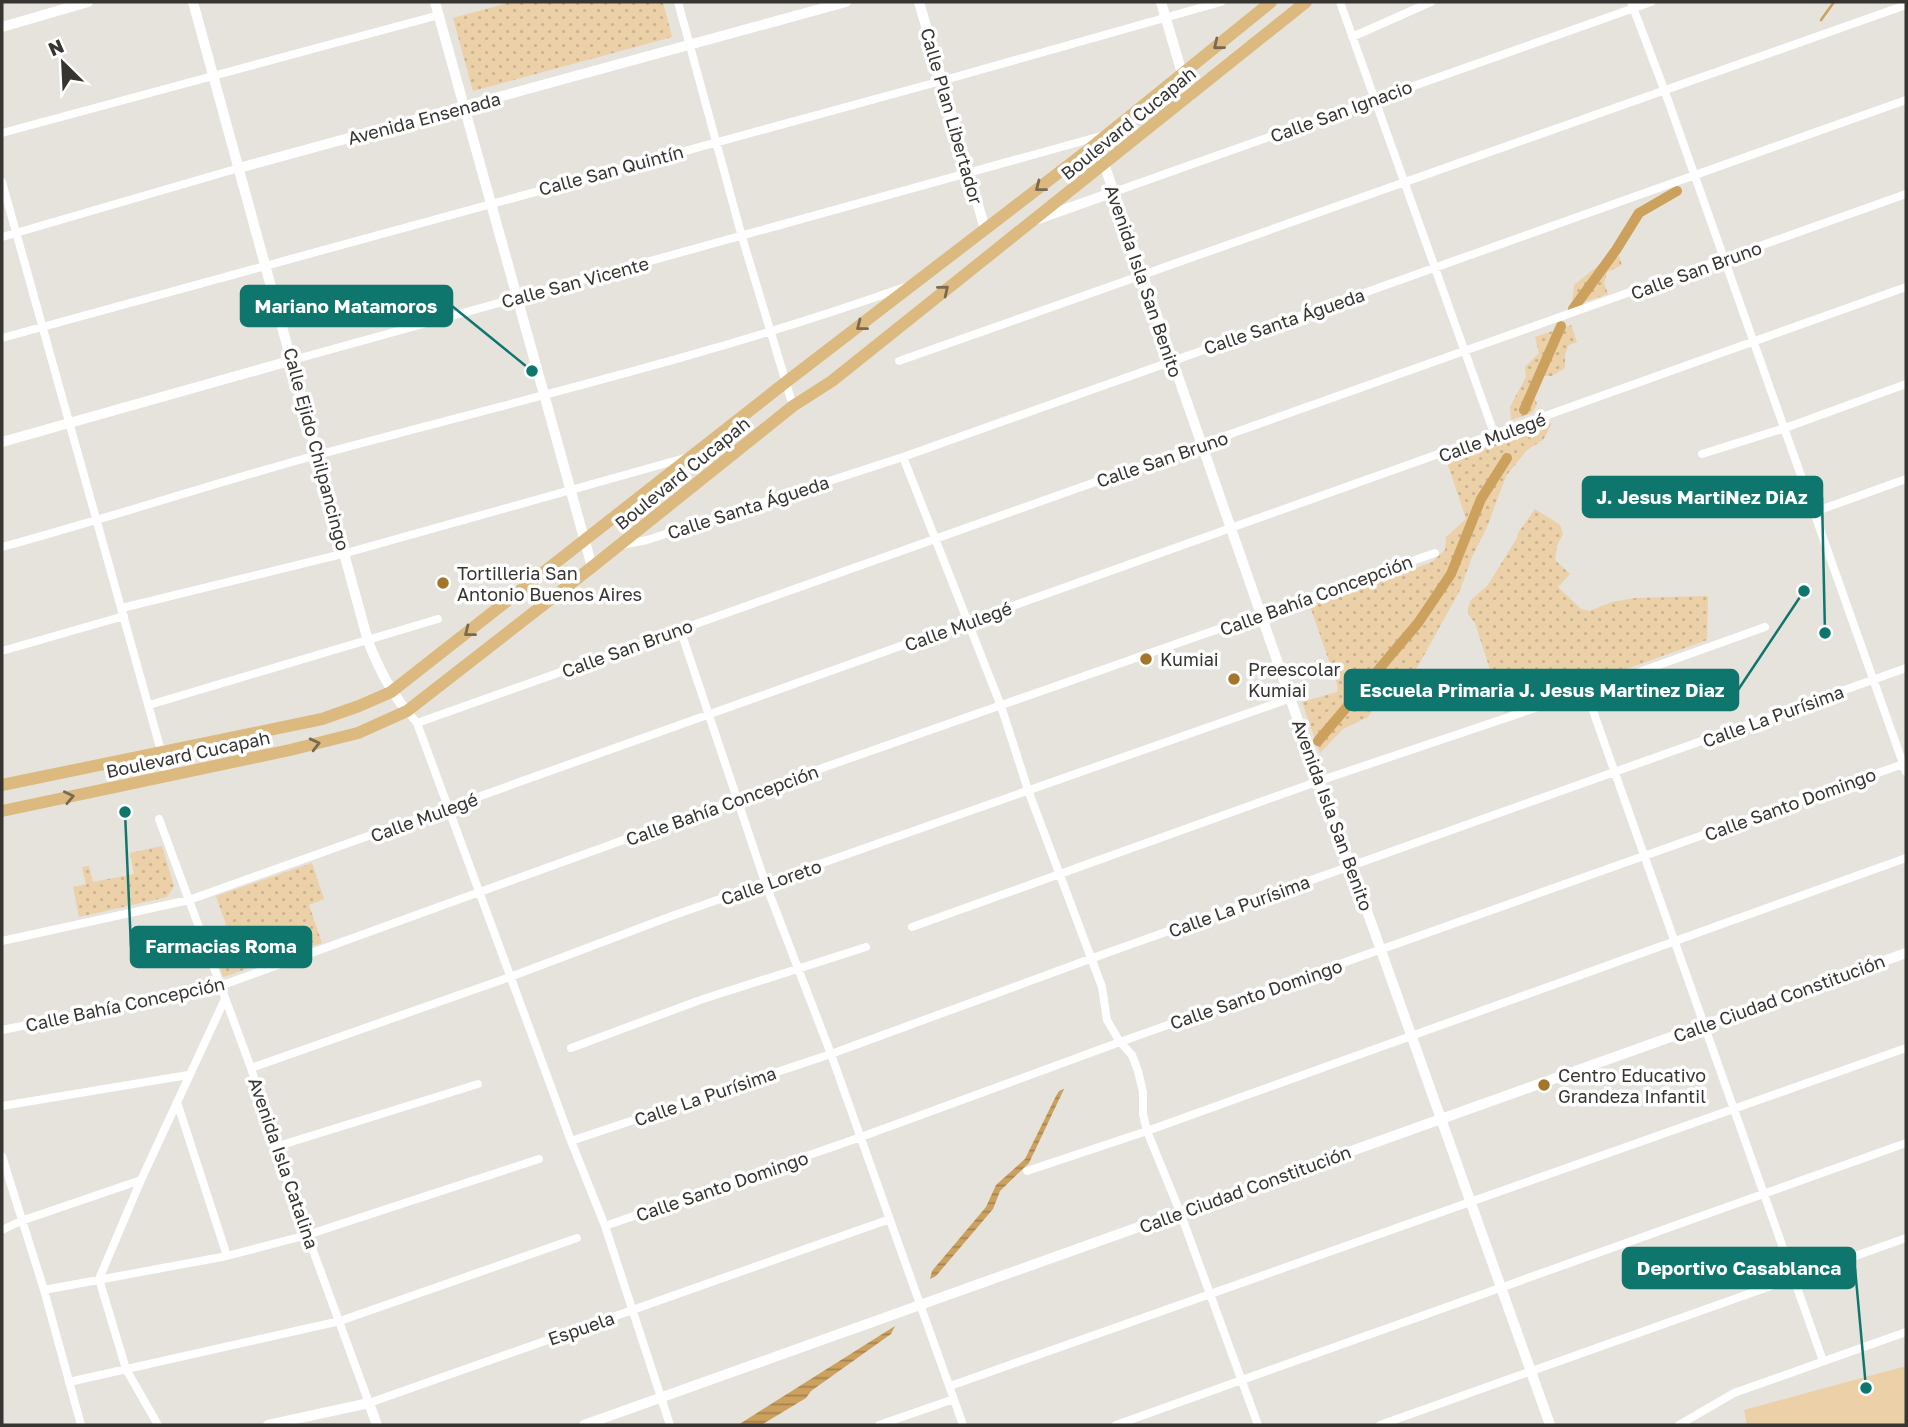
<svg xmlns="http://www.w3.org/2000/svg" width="1908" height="1427" font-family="'Golos Text',sans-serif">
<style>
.grass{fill:url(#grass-dots)}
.pitch{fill:#ebd0a8}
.water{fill:url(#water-rules)}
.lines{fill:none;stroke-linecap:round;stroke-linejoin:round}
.stream{stroke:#cca15e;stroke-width:2.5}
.canal{stroke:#cca15e;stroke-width:10}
.minor{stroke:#fff;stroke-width:8}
.tertiary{stroke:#fff;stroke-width:10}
.secondary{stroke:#fff;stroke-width:10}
.primary{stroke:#dcba7f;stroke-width:12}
.oneway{stroke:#786a51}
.poi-dot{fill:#a47629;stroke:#fff;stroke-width:2.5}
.labels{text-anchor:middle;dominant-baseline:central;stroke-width:7;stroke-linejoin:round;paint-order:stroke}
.street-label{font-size:18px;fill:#363532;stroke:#fff}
.poi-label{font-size:18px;fill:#363532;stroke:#fff;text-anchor:start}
.leader{fill:none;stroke:#0f766e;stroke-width:2.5}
.callout-dot{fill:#0f766e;stroke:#fff;stroke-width:2.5}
.callout{fill:#0f766e;stroke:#0f766e;stroke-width:2.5}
.callout-label{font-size:19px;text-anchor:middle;font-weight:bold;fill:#fff}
</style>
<defs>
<pattern id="grass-dots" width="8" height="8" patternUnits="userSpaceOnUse" patternTransform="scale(1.75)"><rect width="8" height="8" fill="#ebd0a8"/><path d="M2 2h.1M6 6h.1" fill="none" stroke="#cab391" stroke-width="1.8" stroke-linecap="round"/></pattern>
<pattern id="water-rules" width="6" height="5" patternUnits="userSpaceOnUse" patternTransform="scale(1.75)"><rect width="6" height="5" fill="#cca15e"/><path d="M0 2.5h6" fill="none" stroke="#a6844e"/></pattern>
</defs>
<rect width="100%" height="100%" fill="#e6e2dc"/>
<!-- grass -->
<path class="grass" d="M511,2H663L672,37L473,91L453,18Z
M1619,256L1622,265L1607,272L1604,283L1608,294L1572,306L1574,285L1605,260Z
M1571,325L1577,342L1569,345L1565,354V368L1552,376H1544L1534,396L1537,404L1532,413L1511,420L1510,407L1526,377L1525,367L1539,353L1535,337Z
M1552,423L1543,440L1527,450L1506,476L1487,527L1472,557L1460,590L1417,668L1386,691L1368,717L1343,729L1320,753L1302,702L1337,692L1338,687L1310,606L1432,562L1445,550L1446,537L1466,519L1447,462Z
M1535,509L1560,525L1563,534L1557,546L1555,560L1570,574L1558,587L1581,609L1589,611L1612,602L1635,598L1708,596L1707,640L1504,713L1475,623L1468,614V608L1471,600L1488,585L1517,538L1518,533Z
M162,846L174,886L167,897L79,917L73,887L86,884L82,867L89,866L93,882L134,874L130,853Z
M312,863L324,899L309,905L322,943L223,977L211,940L229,933L216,896Z"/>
<!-- pitch -->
<path class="pitch" d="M1906,1366V1425H1747L1744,1410Z"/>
<!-- water -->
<path class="water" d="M1064,1089L1029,1163L1000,1191L993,1209L936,1276L930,1279L932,1271L986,1207L996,1185L1025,1159L1056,1096L1059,1091Z
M895,1326L891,1334L811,1391L806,1398L761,1425H738Z"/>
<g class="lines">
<!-- stream -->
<path class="stream" d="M1821,20L1834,2"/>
<!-- canal -->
<path class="canal" d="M1573,309L1616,250L1639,213L1677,191
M1524,410L1561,326
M1318,741L1418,623L1451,574L1481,499L1507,458"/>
<!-- minor -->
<path class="minor" d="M678,2L742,237L793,406
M1340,2L1495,436
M1631,2L1664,89L1906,772
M1352,37L1431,2
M2,133L439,15
M2,182L168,776
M1114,192L1651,2
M2,237L239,168
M2,338L941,81L1221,2
M293,360L1101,136
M899,361L1906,5
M1702,454L1785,428L1906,384
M903,457L1001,706L1028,790L1102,987L1107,1020L1120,1042L1132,1055L1138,1071L1143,1092V1114L1147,1131L1180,1212L1258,1425
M1814,512L1906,479
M622,545L647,540L903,457L1906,100
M2,547C109,518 214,483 321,454C517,401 714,355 905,287
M122,608L346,553L685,458
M680,629L766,885L831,1054L963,1425
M2,651L124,616
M1586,691L1823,1361
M149,705L438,619
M407,711L417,723L571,1141L605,1226L670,1425
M417,723L1906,194
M159,819L251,1068L275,1147L369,1403L890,1219
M912,927L1319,781L1586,691L1765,627
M2,941L189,900L1906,287
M2,1030L220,986L828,766L1435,553
M571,1048L703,999L866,947
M251,1068L510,977L669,917L1291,698
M177,1102L227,1256
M2,1106L188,1075
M571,1141L831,1054L1090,959L1906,668
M275,1147L478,1084
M2,1156L44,1290L81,1425
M1027,1171L1147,1131L1906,858
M605,1226L861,1137L1120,1042L1906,763
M2,1230L21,1221L141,1180
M44,1290L227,1256L307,1235L539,1159
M69,1382L340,1321L577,1238
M950,1386L1906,1048
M158,1425L126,1369L99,1279L141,1180L225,999
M879,1425L954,1399
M1116,1425L1906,1143
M1380,1425L1906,1238
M1679,1425L1734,1393L1906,1332"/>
<!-- tertiary -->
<path class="tertiary" d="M193,2L368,641C378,667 389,690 407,711
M435,2L592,567
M919,2L985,229
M1161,2L1189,97
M2,27L88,2
M239,168L846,2
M2,442L293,360
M268,1425L369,1403L377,1425
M584,1425L1906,953"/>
<!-- secondary -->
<path class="secondary" d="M1104,164L1319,781L1351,866L1550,1425
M1038,219L1114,192"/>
<!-- primary -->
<path class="primary" d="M2,785L322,719L359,706L391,692L786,382L1087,151L1271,2
M2,811L290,750L358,733L407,711L592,567L793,406L832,381L1306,2"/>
</g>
<!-- one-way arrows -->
<defs><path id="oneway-chevron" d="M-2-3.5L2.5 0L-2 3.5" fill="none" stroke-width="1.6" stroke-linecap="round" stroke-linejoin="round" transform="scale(1.75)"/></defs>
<g class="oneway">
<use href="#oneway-chevron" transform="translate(1218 45) rotate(141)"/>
<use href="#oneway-chevron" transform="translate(1040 187) rotate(142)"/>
<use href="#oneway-chevron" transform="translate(944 290) rotate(-39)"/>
<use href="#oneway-chevron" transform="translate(861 326) rotate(142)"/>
<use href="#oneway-chevron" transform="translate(469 632) rotate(142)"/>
<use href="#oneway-chevron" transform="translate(315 744) rotate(-14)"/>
<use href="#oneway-chevron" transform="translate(69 797) rotate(-12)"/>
</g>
<!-- markers -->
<g class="poi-dot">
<circle cx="443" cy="583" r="7"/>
<circle cx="1146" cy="659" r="7"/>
<circle cx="1234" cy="679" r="7"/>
<circle cx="1544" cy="1085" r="7"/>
</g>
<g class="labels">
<!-- street labels -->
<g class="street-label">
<text transform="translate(1341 111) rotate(-20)">Calle San Ignacio</text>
<text transform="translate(952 116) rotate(74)">Calle Plan Libertador</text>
<text transform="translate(424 118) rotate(-15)">Avenida Ensenada</text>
<text transform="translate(1128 123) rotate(-39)">Boulevard Cucapah</text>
<text transform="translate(611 170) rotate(-15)">Calle San Quintín</text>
<text transform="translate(1696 270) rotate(-20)">Calle San Bruno</text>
<text transform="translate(1144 281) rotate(71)">Avenida Isla San Benito</text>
<text transform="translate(575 282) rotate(-15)">Calle San Vicente</text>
<text transform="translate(1284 321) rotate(-19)">Calle Santa Águeda</text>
<text transform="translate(1492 437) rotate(-20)">Calle Mulegé</text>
<text transform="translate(317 449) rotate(75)">Calle Ejido Chilpancingo</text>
<text transform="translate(1162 459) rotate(-19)">Calle San Bruno</text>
<text transform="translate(682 473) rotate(-39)">Boulevard Cucapah</text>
<text transform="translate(748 507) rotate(-18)">Calle Santa Águeda</text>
<text transform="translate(1316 595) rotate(-20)">Calle Bahía Concepción</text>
<text transform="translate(958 626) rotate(-20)">Calle Mulegé</text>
<text transform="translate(627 648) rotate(-20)">Calle San Bruno</text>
<text transform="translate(1773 716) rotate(-20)">Calle La Purísima</text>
<text transform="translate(188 754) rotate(-12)">Boulevard Cucapah</text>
<text transform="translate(1790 804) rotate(-20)">Calle Santo Domingo</text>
<text transform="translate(722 805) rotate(-20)">Calle Bahía Concepción</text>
<text transform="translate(1333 815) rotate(70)">Avenida Isla San Benito</text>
<text transform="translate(424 817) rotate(-20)">Calle Mulegé</text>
<text transform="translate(771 882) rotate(-19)">Calle Loreto</text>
<text transform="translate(1239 906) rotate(-20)">Calle La Purísima</text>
<text transform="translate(1256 994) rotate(-19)">Calle Santo Domingo</text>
<text transform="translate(1779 998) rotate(-20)">Calle Ciudad Constitución</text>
<text transform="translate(125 1004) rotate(-12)">Calle Bahía Concepción</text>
<text transform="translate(705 1096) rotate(-19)">Calle La Purísima</text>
<text transform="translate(284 1163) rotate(71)">Avenida Isla Catalina</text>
<text transform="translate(722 1186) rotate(-19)">Calle Santo Domingo</text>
<text transform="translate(1245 1189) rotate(-20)">Calle Ciudad Constitución</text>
<text transform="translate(581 1328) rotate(-19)">Espuela</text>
</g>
<!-- poi labels -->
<g class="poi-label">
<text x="457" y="573">Tortilleria San<tspan x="457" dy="21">Antonio Buenos Aires</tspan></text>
<text x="1160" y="659">Kumiai</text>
<text x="1248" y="669">Preescolar<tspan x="1248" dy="21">Kumiai</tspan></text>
<text x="1558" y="1075">Centro Educativo<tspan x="1558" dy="21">Grandeza Infantil</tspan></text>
</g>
</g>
<!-- callouts -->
<path class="leader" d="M532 371L452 306M1825 633L1822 497M1804 591L1738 690M125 812L131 947M1866 1388L1855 1268"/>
<g class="callout-dot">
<circle cx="532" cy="371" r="7"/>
<circle cx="1825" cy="633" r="7"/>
<circle cx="1804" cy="591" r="7"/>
<circle cx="125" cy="812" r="7"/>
<circle cx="1866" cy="1388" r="7"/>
</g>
<g class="callout">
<rect x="241" y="286" width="211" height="40" rx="7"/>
<rect x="1583" y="477" width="239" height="40" rx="7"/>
<rect x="1345" y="670" width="393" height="40" rx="7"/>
<rect x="131" y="927" width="180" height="40" rx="7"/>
<rect x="1623" y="1248" width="232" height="40" rx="7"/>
</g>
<g class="callout-label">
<text x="346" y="313">Mariano Matamoros</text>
<text x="1702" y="504">J. Jesus MartiNez DiAz</text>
<text x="1542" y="697">Escuela Primaria J. Jesus Martinez Diaz</text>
<text x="221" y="953">Farmacias Roma</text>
<text x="1739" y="1275">Deportivo Casablanca</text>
</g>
<!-- border -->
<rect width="1908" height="1427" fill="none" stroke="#363532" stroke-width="7"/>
<!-- north arrow -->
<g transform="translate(63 63) rotate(336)" stroke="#ffffff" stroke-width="5" paint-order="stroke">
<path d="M0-5L12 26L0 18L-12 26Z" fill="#363532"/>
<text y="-10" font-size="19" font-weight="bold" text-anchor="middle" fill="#363532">N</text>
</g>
</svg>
